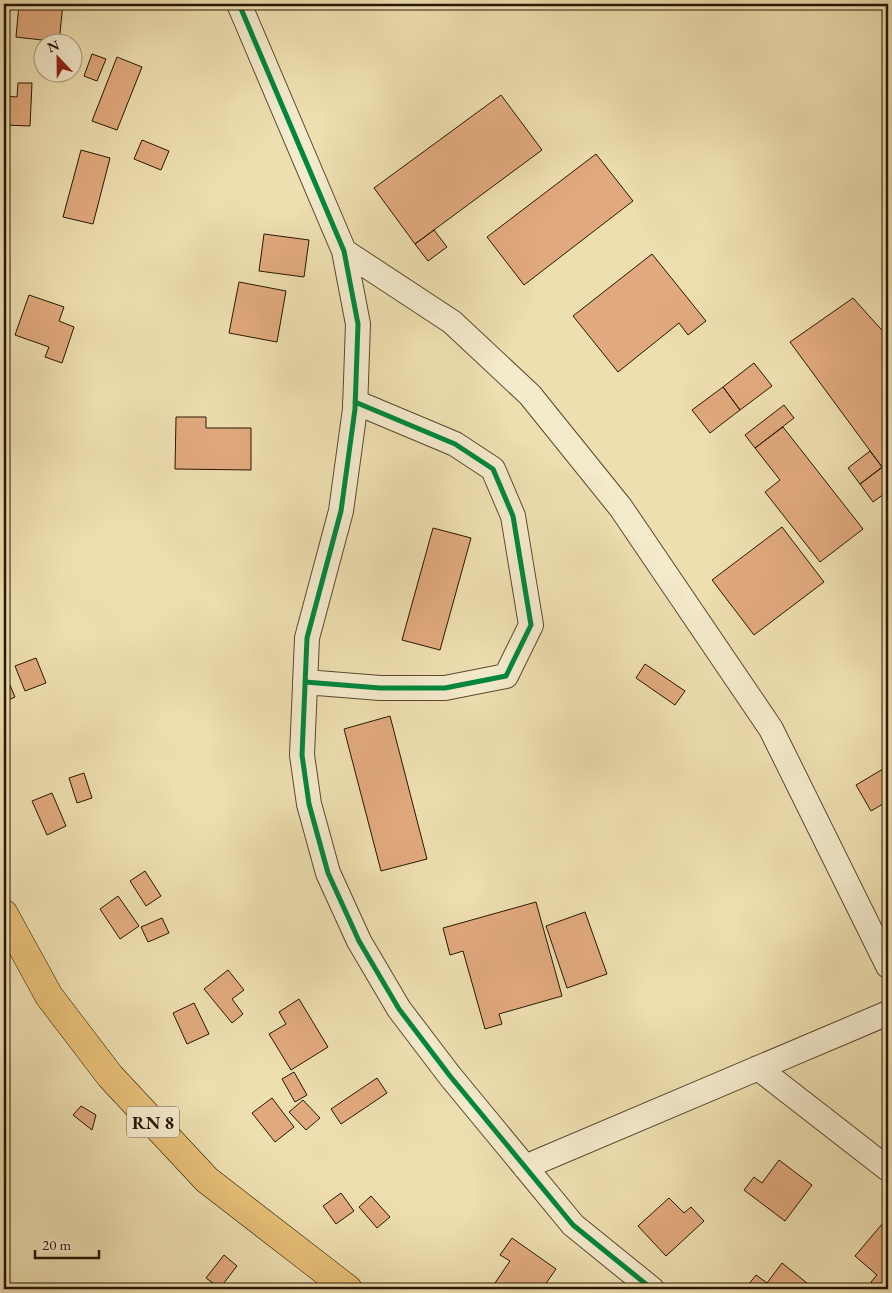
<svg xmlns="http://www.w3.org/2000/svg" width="892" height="1293" font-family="'EB Garamond',serif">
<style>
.building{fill:#e1aa7e;stroke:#271601}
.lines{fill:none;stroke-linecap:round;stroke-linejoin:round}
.minor-casing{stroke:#59482d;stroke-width:26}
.major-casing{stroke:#271601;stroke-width:29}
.minor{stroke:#f4eacc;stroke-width:24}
.major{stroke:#e7c078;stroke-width:28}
.cycleway-casing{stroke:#f4eacc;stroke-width:8}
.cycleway{stroke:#00873e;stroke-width:5}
.labels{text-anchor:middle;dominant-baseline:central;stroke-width:4.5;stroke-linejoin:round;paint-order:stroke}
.shield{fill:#f4eacc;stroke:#64563e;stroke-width:1}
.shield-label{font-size:18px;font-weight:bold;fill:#271601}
</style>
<rect width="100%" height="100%" fill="#eedfb0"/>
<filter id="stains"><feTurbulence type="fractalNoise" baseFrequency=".004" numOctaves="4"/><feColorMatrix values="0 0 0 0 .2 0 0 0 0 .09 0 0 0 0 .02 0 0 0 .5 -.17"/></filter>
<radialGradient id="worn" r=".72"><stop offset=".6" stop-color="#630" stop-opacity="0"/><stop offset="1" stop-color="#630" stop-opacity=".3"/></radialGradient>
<!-- building -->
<path class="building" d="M19,4H63L59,42L16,37Z
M92,54L106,59L97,81L84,76Z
M117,57L142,67L117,130L92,121Z
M18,83H32L30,126L4,125V96L17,97Z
M501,95L542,150L415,244L374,188Z
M142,140L169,151L161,170L134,159Z
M81,150L110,158L93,224L63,217Z
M596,154L633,201L524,285L487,237Z
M434,230L447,247L428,261L415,244Z
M264,234L309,240L304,277L259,271Z
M652,254L706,321L688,335L679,323L618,372L573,316Z
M239,282L286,291L277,342L229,333Z
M29,295L64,307L59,321L74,327L62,363L45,357L49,347L15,335Z
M853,298L888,337V463L882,467L790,342Z
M754,363L772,386L740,410L723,387Z
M723,387L740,410L710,433L692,410Z
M784,405L794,418L755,448L745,435Z
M176,417H206V428H251V470L175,469Z
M783,427L863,529L820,562L765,492L780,480L755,448Z
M870,451L882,467L860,484L848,468Z
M888,463V491L873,502L860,484Z
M782,527L824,582L754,635L712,580Z
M433,528L471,538L440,650L402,640Z
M36,658L46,683L25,691L15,666Z
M645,664L685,691L675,705L636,678Z
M4,671L15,697L4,702Z
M390,716L427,859L381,871L344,729Z
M888,766V801L871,811L856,785Z
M84,773L92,798L77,803L69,778Z
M52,793L66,826L47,835L32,801Z
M145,871L161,896L146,906L130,881Z
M118,896L139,926L120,939L100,909Z
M536,902L562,996L499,1014L502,1024L485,1029L463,951L450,955L443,928Z
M585,912L607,974L567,988L546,926Z
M162,918L169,933L148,942L141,927Z
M228,970L244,990L232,999L243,1014L232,1023L204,989Z
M299,999L328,1047L291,1070L269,1034L286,1024L279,1012Z
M194,1003L209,1034L187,1044L173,1013Z
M294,1072L307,1095L295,1102L282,1079Z
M377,1078L387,1093L341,1124L331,1109Z
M272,1098L294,1127L275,1142L252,1113Z
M303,1100L320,1118L306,1130L289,1112Z
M81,1106L96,1115L92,1130L73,1115Z
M779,1160L812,1185L785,1221L744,1190L754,1177L762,1183Z
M341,1193L354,1211L336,1224L323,1206Z
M371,1196L390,1217L377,1228L359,1207Z
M669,1198L684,1213L691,1207L704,1221L666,1256L638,1226Z
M883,1223L888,1227V1282L882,1289H879L871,1282L877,1275L855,1256Z
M512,1238L556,1269L542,1289H505L495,1283L510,1261L500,1255Z
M224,1255L237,1266L220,1288L206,1278Z
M782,1263L812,1287L810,1289H745L756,1275L767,1283Z"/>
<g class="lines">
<defs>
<path id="minor" d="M239,4L344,251L358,324L355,409L341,511L307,638L302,755L309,804L328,873L359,941L399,1009L450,1076L573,1225L652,1289
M344,251L452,322L530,395L621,508L771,729L888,966
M305,682L380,688H445L506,676L531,625L513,516L493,469L455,444L355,402
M758,1068L888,1169
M525,1167L888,1013"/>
<path id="major" d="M4,914L49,996L110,1076L207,1180L348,1289"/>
</defs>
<!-- minor casing -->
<use href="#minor" class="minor-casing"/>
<!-- major casing -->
<use href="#major" class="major-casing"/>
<!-- minor -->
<use href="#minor" class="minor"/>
<!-- major -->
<use href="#major" class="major"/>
<defs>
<path id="cycleway" d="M239,4L344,251L358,324L355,409L341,511L307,638L302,755L309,804L328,873L359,941L399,1009L450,1076L573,1225L652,1289
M305,682L380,688H445L506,676L531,625L513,516L493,469L455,444L355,402"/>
</defs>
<!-- cycleway casing -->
<use href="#cycleway" class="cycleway-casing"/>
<!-- cycleway -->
<use href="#cycleway" class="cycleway"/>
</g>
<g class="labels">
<!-- shield labels -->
<rect class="shield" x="127" y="1106.5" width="52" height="31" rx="4"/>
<g class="shield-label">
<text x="153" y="1122">RN 8</text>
</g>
</g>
<!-- margin -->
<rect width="892" height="1293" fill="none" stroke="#eedfb0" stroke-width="20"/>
<rect x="5" y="5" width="882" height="1283" fill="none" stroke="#271601" stroke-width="2.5"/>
<rect x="10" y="10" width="872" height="1273" fill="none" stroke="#271601"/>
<!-- north arrow -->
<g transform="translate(58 58) rotate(338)"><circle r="24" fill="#f4eacc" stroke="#a2957b"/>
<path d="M0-4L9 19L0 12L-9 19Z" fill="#8f2418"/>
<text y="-8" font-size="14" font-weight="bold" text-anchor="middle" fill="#271601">N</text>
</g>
<!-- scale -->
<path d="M35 1250v8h64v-8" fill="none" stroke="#271601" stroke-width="2.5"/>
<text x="42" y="1250" font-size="15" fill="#271601" stroke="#f4eacc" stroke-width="4" paint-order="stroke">20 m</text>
<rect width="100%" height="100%" filter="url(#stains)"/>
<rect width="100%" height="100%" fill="url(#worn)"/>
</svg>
